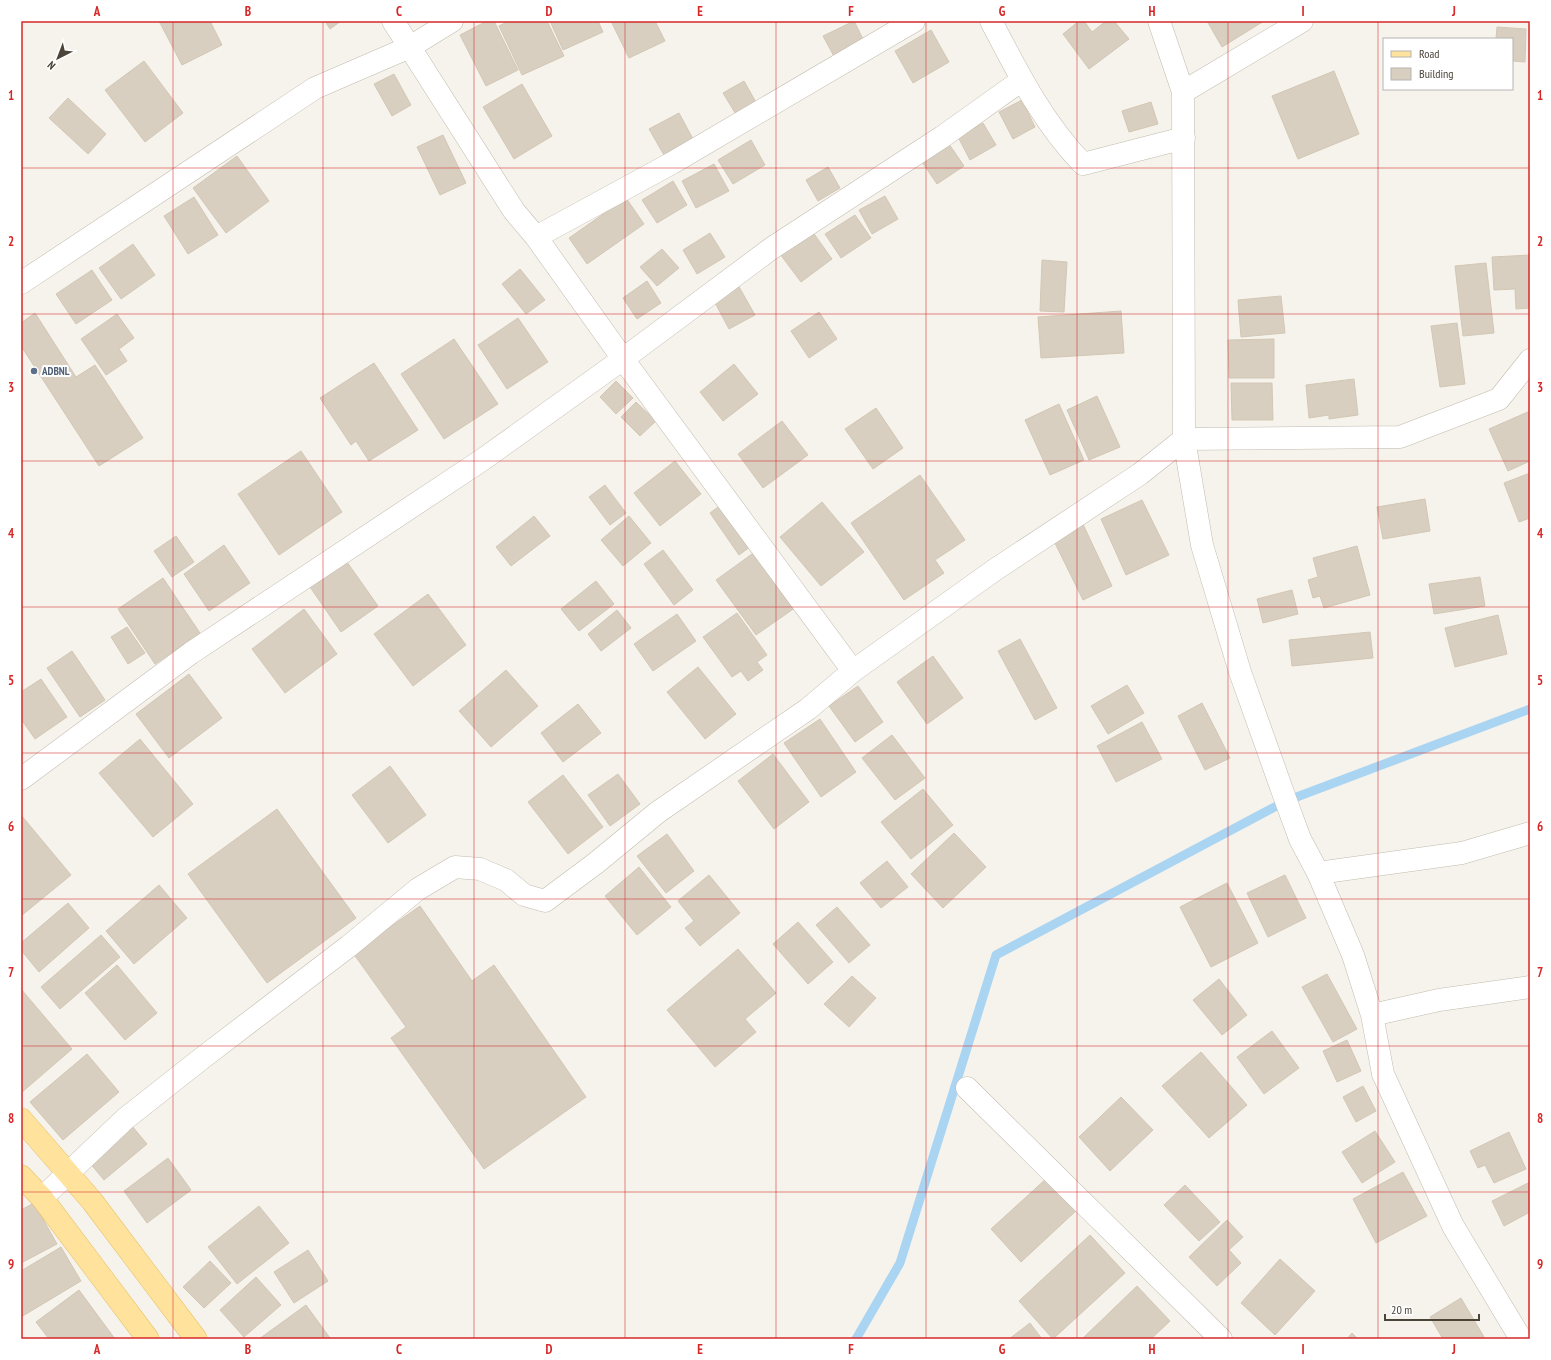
<svg xmlns="http://www.w3.org/2000/svg" width="1551" height="1360" font-family="'PT Sans Narrow',sans-serif">
<style>
.lines{fill:none;stroke-linecap:round;stroke-linejoin:round}
.stream{stroke:#a9d4f2;stroke-width:9}
.building{fill:#d8cfc1;stroke:#d3c7b4}
.minor-casing{stroke:#c2bbae;stroke-width:23}
.major-casing{stroke:#e6c16a;stroke-width:23}
.minor{stroke:#fff;stroke-width:22}
.major{stroke:#ffe39c;stroke-width:22}
.grid{fill:none;stroke:#d62828;stroke-width:1;stroke-opacity:0.55}
.service-dot{fill:#5c6f8a;stroke:#fff;stroke-width:1.5}
.labels{text-anchor:middle;dominant-baseline:central;stroke-width:4;stroke-linejoin:round;paint-order:stroke}
.service-label{font-size:11px;font-weight:bold;fill:#4e5e75;stroke:#fff;text-anchor:start}
.neatline{fill:none;stroke:#d62828;stroke-width:1.5}
.grid-label{font-size:13px;text-anchor:middle;font-weight:bold;fill:#d62828}
</style>
<rect width="100%" height="100%" fill="#f6f3ec"/>
<g class="lines">
<!-- stream -->
<path class="stream" d="M856,1339L900,1263L996,955L1286,801L1530,709"/>
</g>
<!-- building -->
<path class="building" d="M159,21H210L222,45L182,65Z
M325,21H341L330,29Z
M487,21H494L518,70L486,86L460,35Z
M509,21H547L564,56L522,75L499,26Z
M550,21H598L603,32L563,50Z
M611,21H655L665,41L629,58Z
M854,21L866,45L836,60L823,36Z
M1079,21H1084L1092,32L1106,21H1114L1129,39L1089,69L1063,34Z
M1207,21H1264L1222,47Z
M1497,27L1526,29L1525,62L1512,61V39H1496Z
M931,30L949,62L913,83L895,51Z
M144,61L183,113L145,142L105,90Z
M1334,71L1359,134L1298,159L1272,96Z
M394,74L411,105L392,116L374,84Z
M744,81L757,104L737,116L723,93Z
M522,84L552,136L514,159L483,107Z
M68,98L106,134L88,154L49,118Z
M1022,100L1035,127L1013,139L999,112Z
M1151,102L1158,124L1129,132L1122,111Z
M679,113L693,139L664,155L649,129Z
M983,123L996,145L970,160L958,137Z
M443,135L466,183L440,195L417,147Z
M751,140L765,165L733,184L718,160Z
M949,144L964,166L937,184L922,162Z
M237,156L269,201L226,233L193,188Z
M714,164L729,191L696,208L682,181Z
M828,167L840,188L818,201L806,180Z
M673,181L687,205L657,223L642,200Z
M885,196L898,219L872,234L859,210Z
M194,197L218,235L188,254L164,216Z
M626,198L644,224L587,264L569,238Z
M855,215L871,238L841,258L825,234Z
M812,231L832,259L801,282L780,254Z
M710,233L725,257L697,274L683,250Z
M133,244L155,275L121,299L99,268Z
M662,249L679,268L657,286L640,267Z
M1530,255V308L1516,309L1515,289L1494,290L1492,257Z
M1042,260L1067,262L1064,312L1040,311Z
M1486,263L1494,333L1463,336L1455,266Z
M520,269L545,300L526,314L502,284Z
M92,270L112,300L76,324L56,294Z
M647,281L661,303L637,319L623,298Z
M738,285L755,315L729,329L713,299Z
M1281,296L1285,333L1241,337L1238,300Z
M1121,311L1124,353L1041,358L1038,317Z
M819,312L837,339L809,358L791,331Z
M35,313L76,377L95,365L143,438L99,466L21,346V323Z
M117,314L134,338L119,349L127,361L106,375L81,339Z
M518,318L548,362L507,389L478,345Z
M1457,323L1465,384L1440,387L1431,326Z
M454,339L498,404L444,439L401,374Z
M1274,339V378H1229L1228,340Z
M374,363L418,430L369,461L356,441L351,445L320,398Z
M734,364L758,394L723,421L700,392Z
M1354,379L1358,415L1329,419V415L1309,418L1306,385Z
M616,381L633,398L616,414L600,397Z
M1231,383H1272L1273,420H1232Z
M1097,396L1120,447L1089,460L1067,410Z
M636,402L656,421L640,436L621,417Z
M1059,404L1084,460L1050,475L1025,420Z
M876,408L903,448L873,469L845,429Z
M1530,411V461L1508,471L1489,429Z
M782,421L808,455L763,488L738,454Z
M301,451L342,512L279,555L238,494Z
M675,461L701,494L660,526L634,493Z
M1530,473V518L1519,522L1504,483Z
M920,475L965,540L935,560L944,573L904,600L851,523Z
M605,485L626,513L610,525L589,497Z
M1425,499L1430,531L1383,539L1377,507Z
M1142,500L1169,555L1126,575L1101,519Z
M725,502L754,544L739,555L710,513Z
M822,502L864,552L821,586L780,537Z
M534,516L550,536L511,566L496,547Z
M629,516L651,543L623,566L601,540Z
M1081,520L1112,586L1083,600L1051,535Z
M176,536L194,562L172,577L154,551Z
M224,545L250,583L209,611L184,574Z
M1357,546L1370,595L1324,608L1320,596L1313,598L1308,580L1318,577L1313,558Z
M759,549L799,605L756,635L716,580Z
M663,550L693,590L674,605L644,564Z
M347,562L378,606L341,632L310,587Z
M1480,577L1485,606L1434,614L1429,584Z
M163,578L200,633L155,664L118,609Z
M596,581L614,604L579,631L561,609Z
M1292,590L1298,614L1263,623L1257,599Z
M428,594L466,645L413,686L374,634Z
M304,609L337,654L285,693L252,649Z
M617,610L631,628L601,651L588,634Z
M737,613L767,655L757,662L763,670L748,681L741,671L732,677L703,637Z
M677,614L696,641L653,671L634,644Z
M1498,615L1507,654L1455,667L1445,628Z
M127,627L145,653L128,664L111,637Z
M1370,632L1373,658L1292,666L1289,640Z
M1020,639L1057,708L1035,720L998,651Z
M72,651L105,700L80,717L47,668Z
M933,656L963,698L927,724L897,682Z
M698,667L736,714L705,739L667,692Z
M506,670L538,706L491,747L459,711Z
M189,674L222,718L169,758L136,714Z
M41,679L67,717L35,739L21,719V692Z
M1127,685L1144,713L1108,734L1091,706Z
M858,686L883,722L855,742L829,706Z
M1202,703L1230,758L1205,770L1178,716Z
M578,704L601,733L563,762L541,733Z
M820,719L856,772L821,797L784,743Z
M1142,722L1162,759L1116,782L1097,746Z
M892,735L925,778L895,800L862,758Z
M140,739L193,804L153,837L99,773Z
M773,754L809,802L774,829L738,781Z
M390,766L426,815L388,843L352,795Z
M618,774L640,804L610,826L588,795Z
M563,775L603,827L568,854L528,802Z
M923,789L953,825L911,859L881,822Z
M277,809L356,918L267,983L188,874Z
M21,815L71,875L21,916Z
M954,833L986,867L943,908L911,874Z
M667,834L694,871L666,893L637,856Z
M887,861L908,887L881,908L860,883Z
M639,867L671,907L637,935L605,896Z
M709,875L740,913L700,946L685,928L694,921L678,901Z
M1285,875L1306,918L1268,937L1247,893Z
M1227,883L1258,943L1211,967L1180,907Z
M159,885L187,918L134,964L106,931Z
M68,903L89,928L39,972L21,950V943Z
M420,906L472,981L494,965L586,1097L484,1169L391,1038L406,1027L353,953Z
M837,907L870,945L849,963L816,925Z
M798,922L833,962L808,984L773,944Z
M101,935L120,957L60,1009L41,987Z
M738,949L776,993L745,1019L756,1032L715,1067L667,1010Z
M117,965L157,1013L125,1040L85,993Z
M1327,974L1357,1029L1333,1042L1302,987Z
M852,976L876,998L849,1027L824,1004Z
M1219,979L1247,1015L1222,1035L1193,1000Z
M21,989L72,1049L21,1093Z
M1272,1031L1299,1068L1264,1094L1237,1057Z
M1347,1040L1361,1071L1337,1082L1323,1051Z
M1201,1052L1247,1105L1209,1138L1162,1086Z
M87,1054L119,1092L63,1140L30,1102Z
M1363,1086L1376,1111L1356,1122L1343,1097Z
M1121,1097L1153,1130L1110,1171L1079,1137Z
M132,1126L147,1144L104,1180L89,1162Z
M1375,1131L1395,1162L1362,1183L1342,1152Z
M1509,1132L1526,1169L1494,1183L1485,1165L1478,1168L1470,1151Z
M168,1158L191,1190L147,1223L124,1191Z
M1403,1172L1427,1216L1376,1243L1353,1199Z
M1048,1177L1078,1209L1021,1262L991,1229Z
M1530,1182V1212L1504,1226L1492,1201Z
M1185,1185L1220,1222L1199,1241L1164,1205Z
M34,1203L57,1244L21,1263V1210Z
M259,1206L289,1243L237,1284L208,1247Z
M1227,1220L1243,1237L1229,1250L1241,1263L1217,1286L1189,1257Z
M1090,1235L1125,1273L1053,1339L1019,1301Z
M61,1247L81,1281L21,1317V1271Z
M308,1250L328,1281L294,1303L274,1272Z
M1280,1259L1315,1291L1275,1335L1241,1303Z
M210,1261L231,1283L204,1308L183,1287Z
M256,1277L281,1305L244,1337L220,1310Z
M1137,1286L1170,1321L1151,1339H1082Z
M79,1290L115,1339H49L36,1322Z
M1461,1298L1484,1337L1481,1339H1443L1430,1317Z
M306,1305L330,1338L259,1339Z
M1030,1323L1042,1339H1009Z
M1352,1333L1358,1339H1347Z"/>
<g class="lines">
<defs>
<path id="minor" d="M991,21C1017,71 1043,123 1083,164L1184,138
M1159,21L1183,92L1184,439L1202,545L1240,672L1286,801L1300,839L1318,873L1353,955L1372,1015L1383,1074L1453,1226L1521,1339
M1183,92L1302,21
M536,237L672,163L914,21
M21,283L315,88L410,47L452,21
M853,671L996,569L1140,474L1184,439L1400,437L1499,399L1530,360
M21,779L191,653L482,460L623,359L772,248L942,137L1022,80
M1318,873L1462,853L1530,833
M1372,1015L1439,1000L1530,987
M967,1088L1221,1339
M42,1198L125,1119L201,1059L349,946L418,889L455,867L480,869L506,880L524,895L545,901L596,863L658,812L808,709L853,671L623,359L536,237L514,211L393,21"/>
<path id="major" d="M21,1119L92,1201L196,1339
M21,1176L42,1198L148,1339"/>
</defs>
<!-- minor casing -->
<use href="#minor" class="minor-casing"/>
<!-- major casing -->
<use href="#major" class="major-casing"/>
<!-- minor -->
<use href="#minor" class="minor"/>
<!-- major -->
<use href="#major" class="major"/>
</g>
<!-- grid -->
<path class="grid" d="M173,21V1339M323,21V1339M474,21V1339M625,21V1339M776,21V1339M926,21V1339M1077,21V1339M1228,21V1339M1378,21V1339M21,168H1530M21,314H1530M21,461H1530M21,607H1530M21,753H1530M21,899H1530M21,1046H1530M21,1192H1530"/>
<!-- markers -->
<circle class="service-dot" cx="34" cy="371" r="4"/>
<g class="labels">
<!-- service labels -->
<g class="service-label">
<text x="42" y="371">ADBNL</text>
</g>
</g>
<!-- border -->
<rect width="1551" height="1360" fill="none" stroke="#ffffff" stroke-width="44"/>
<!-- legend -->
<rect x="1383" y="38" width="130" height="52" fill="#ffffff" stroke="#b7b4b0"/>
<rect x="1391" y="51" width="20" height="6" fill="#ffe39c" stroke="#b7b4b0"/>
<text x="1419" y="58" font-size="12" fill="#4b4439">Road</text>
<rect x="1391" y="68" width="20" height="12" fill="#d8cfc1" stroke="#b7b4b0"/>
<text x="1419" y="78" font-size="12" fill="#4b4439">Building</text>
<!-- north arrow -->
<g transform="translate(58 58) rotate(222)" stroke="#ffffff" stroke-width="3" paint-order="stroke">
<path d="M0-3L7 15L0 10L-7 15Z" fill="#4b4439"/>
<text y="-6" font-size="11" font-weight="bold" text-anchor="middle" fill="#4b4439">N</text>
</g>
<!-- scale -->
<path d="M1385 1314v6h94v-6" fill="none" stroke="#4b4439" stroke-width="2"/>
<text x="1391" y="1314" font-size="12" fill="#4b4439" stroke="#ffffff" stroke-width="3" paint-order="stroke">20 m</text>
<rect x="22" y="22" width="1507" height="1316" class="neatline"/>
<g class="grid-label">
<text x="97" y="16">A</text>
<text x="248" y="16">B</text>
<text x="399" y="16">C</text>
<text x="549" y="16">D</text>
<text x="700" y="16">E</text>
<text x="851" y="16">F</text>
<text x="1002" y="16">G</text>
<text x="1152" y="16">H</text>
<text x="1303" y="16">I</text>
<text x="1454" y="16">J</text>
<text x="11" y="100">1</text>
<text x="1540" y="100">1</text>
<text x="11" y="246">2</text>
<text x="1540" y="246">2</text>
<text x="11" y="392">3</text>
<text x="1540" y="392">3</text>
<text x="11" y="538">4</text>
<text x="1540" y="538">4</text>
<text x="11" y="685">5</text>
<text x="1540" y="685">5</text>
<text x="11" y="831">6</text>
<text x="1540" y="831">6</text>
<text x="11" y="977">7</text>
<text x="1540" y="977">7</text>
<text x="11" y="1123">8</text>
<text x="1540" y="1123">8</text>
<text x="11" y="1269">9</text>
<text x="1540" y="1269">9</text>
<text x="97" y="1354">A</text>
<text x="248" y="1354">B</text>
<text x="399" y="1354">C</text>
<text x="549" y="1354">D</text>
<text x="700" y="1354">E</text>
<text x="851" y="1354">F</text>
<text x="1002" y="1354">G</text>
<text x="1152" y="1354">H</text>
<text x="1303" y="1354">I</text>
<text x="1454" y="1354">J</text>
</g>
</svg>
